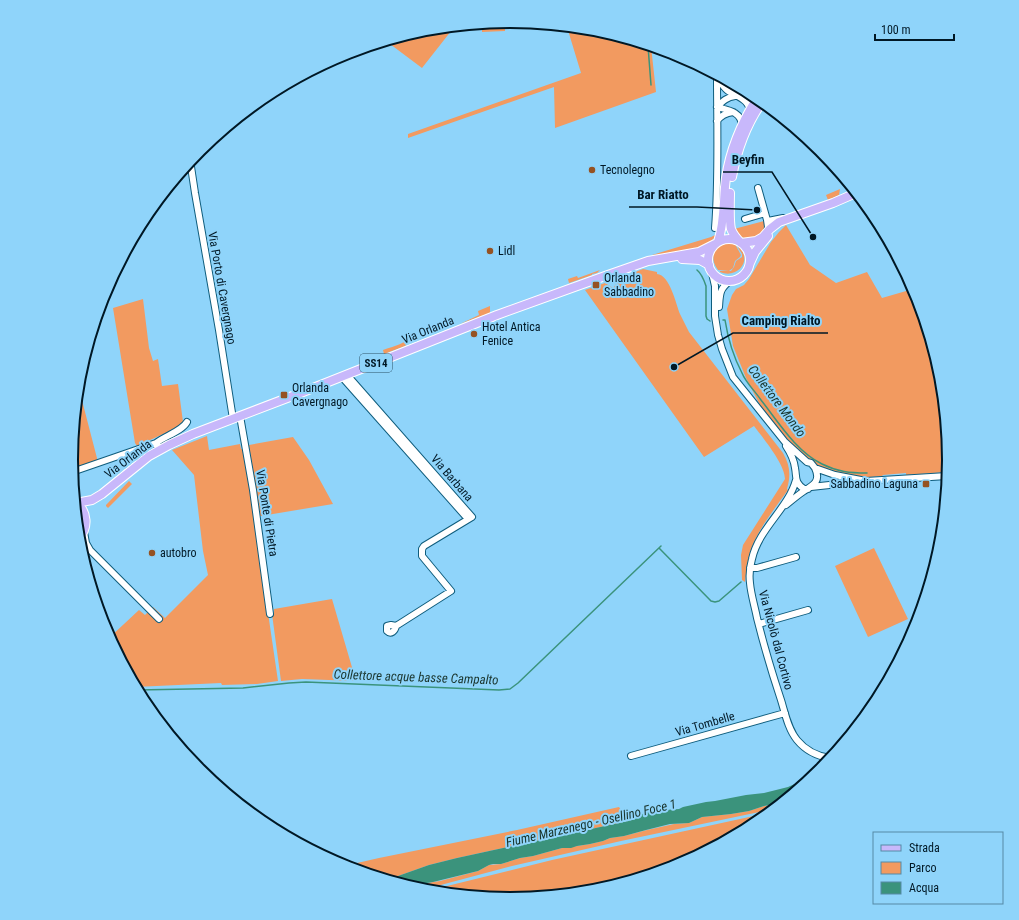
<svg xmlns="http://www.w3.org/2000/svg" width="1019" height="920" font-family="'Roboto Condensed',sans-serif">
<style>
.green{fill:#f29a60}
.water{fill:#3b937c}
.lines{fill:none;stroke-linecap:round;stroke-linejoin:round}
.stream{stroke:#3b937c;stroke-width:1.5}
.minor-casing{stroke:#0f5d7d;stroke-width:8}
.major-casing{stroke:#fff;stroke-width:10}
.minor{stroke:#fff;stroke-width:6}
.major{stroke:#c8b8fb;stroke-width:8}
.poi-dot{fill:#955222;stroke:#8fd4fa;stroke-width:1.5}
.labels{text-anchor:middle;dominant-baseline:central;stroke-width:4;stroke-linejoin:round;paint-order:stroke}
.shield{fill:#8fd4fa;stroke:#2b5065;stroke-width:1}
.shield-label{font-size:11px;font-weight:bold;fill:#001825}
.poi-label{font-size:12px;fill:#001825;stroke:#8fd4fa;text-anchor:start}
.street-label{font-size:12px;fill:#001825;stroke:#8fd4fa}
.water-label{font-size:13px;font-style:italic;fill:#19342c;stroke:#8fd4fa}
.rim{fill:none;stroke:#001825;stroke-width:2}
.leader{fill:none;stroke:#001825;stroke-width:1.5}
.callout-dot{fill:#001825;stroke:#8fd4fa;stroke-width:1.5}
.callout-label{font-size:13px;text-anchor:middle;font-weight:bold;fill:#001825;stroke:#8fd4fa;stroke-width:4;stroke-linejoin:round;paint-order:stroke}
</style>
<rect width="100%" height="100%" fill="#8fd4fa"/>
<!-- green -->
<path class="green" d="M505,21V31L482,32V24Z
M455,26L422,68L386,41L424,29Z
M567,27L595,29L651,46L656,92L555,128L554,87L408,138V134L581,73Z
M840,189L839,195L828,200L826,195Z
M764,221L766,229L759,237C745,239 743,241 734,229Z
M786,225L810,265L836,283L867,272L882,298L913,289L915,292L940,375L948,460L947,472L906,475V473L883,475L882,476L858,478L848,476L822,468L814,464L792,445L764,413L746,378L733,346L727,309L732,295L736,289L744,285L749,279L771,242L779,232Z
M717,234C704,255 674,253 652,255L711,237Z
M725,243H730L735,244L741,255L740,257L735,261L733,268L729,271L718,270C710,259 712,248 725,243Z
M737,246C754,257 739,280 720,272V271H731L734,267L736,261L742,257V254Z
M643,269L657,272V274C670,275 676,304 680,314C683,320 686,326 689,332L783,453C790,465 791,475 787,489L788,490C773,511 753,535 748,560C746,567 746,575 745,582L742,580L741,555L743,545L785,479C785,464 763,438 754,426L704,457L585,290L605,283L613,288L616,284L615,280Z
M600,270L597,273L592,274V275L569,283L568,279L577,276L578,278Z
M143,299L149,348L153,361L158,359L162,386L178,384L183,422L174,429L137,446L135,443L113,308Z
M490,306V313L460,324L479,315L478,311Z
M412,333C412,339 410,342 405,346L384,354L383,350C394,346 407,344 412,333Z
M78,385L98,462L72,471L71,460Z
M207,436L209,450L240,444L241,449H244L278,681L257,684L222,685L221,683L135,687L109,638L139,610L145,615L153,607L165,618L208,575L203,551L194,475L172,450Z
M293,437L309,460L333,504L261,516L259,515L249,445Z
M129,481L132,484L108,508L106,506V505Z
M874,548L908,619L868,637L835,566Z
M332,599L356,681L302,679L281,681L272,614L274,613V609Z
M780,803L773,809L621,841L512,866L422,890L407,886L409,884L427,883L440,881L478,871L489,865L501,864L520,858L533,856L562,848H565L590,844L603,841L610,838L624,836L647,830L674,824L689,823L702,817L731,814L749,811L764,806Z
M619,807L628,821L457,858L429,865L398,876L388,877L381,878L344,866L379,858L517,830Z
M768,813L753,825L677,866L595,891L509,899L431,891L443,887L552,860Z"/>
<!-- water -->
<path class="water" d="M799,782H806L780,803L764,806L749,811L731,814L702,817L689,823L670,824L646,830L624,836L610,838L603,841L590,844L577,846L571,848H562L533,856L520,858L501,864H493L489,865L478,871L433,882L427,883L409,884L407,886L381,878L398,876L429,865L457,858L628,821L635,816L656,810L661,809L665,810L679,809L683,807L706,802L715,801L746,795L764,793L788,787Z"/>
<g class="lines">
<!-- stream -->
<path class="stream" d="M648,46L651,85
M697,270C702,274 704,280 706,286V316L707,319L710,321
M723,320H725C728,339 733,356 742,373C746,383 755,391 761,400C779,423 796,451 822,464C838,472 850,473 867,473
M659,548L711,601L715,602L719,601L741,582
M137,690L243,688L289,683L306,682L499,690L510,689L518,683L661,546"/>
<defs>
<path id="minor" d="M717,77C720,81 723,87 727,90C736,97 749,98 750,112
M735,96C727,97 723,101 717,107C728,110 742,112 742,126
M741,97L752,94
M717,121C721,115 726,113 733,112
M190,160L195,193L219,330L233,419
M758,188L767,220
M745,219L765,213
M715,228C719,177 717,126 717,76
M767,232L768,227L767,220L768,221L783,218
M712,273L715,286V316L718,335L722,349L733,377L785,442L807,462L811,463L815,468L835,475L866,481
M719,307C720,295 719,289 730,281
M347,375L472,517L424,546L422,549V556L451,591L396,626L391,625L387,626V631C391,635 395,631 396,626
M342,377L468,519
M240,416L253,490L270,614
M156,443C165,436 182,431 187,422
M786,446C790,452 794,460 795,468C797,478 794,482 804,489H808
M72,472L156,443L160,449
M796,480C788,509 759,528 752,559C750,566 749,575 750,583C751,595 755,607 757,618C764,646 772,673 781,700C785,713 788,729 797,740C806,751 816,756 830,758
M811,487L866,481L947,476
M786,505C792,500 798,495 804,491C814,485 821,481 815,468
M79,545H82L90,550L86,543L84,532
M90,550L159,619
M750,568H757L796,557
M759,624L808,610
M631,756L785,713"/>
<path id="major" d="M732,177C737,150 746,125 762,102
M730,193C730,201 729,221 731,229C733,234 737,239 741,243
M708 260a21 21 0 1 1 42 0a21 21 0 1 1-42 0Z
M718,242C725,221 723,199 726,178C730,150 742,122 757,98
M741,243L756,241L763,237L770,229L779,222L833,203L856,193
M682,259L700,260L709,265
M750,263L755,252L768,236
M75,502C88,511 89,528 78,539
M76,503L92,500L102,494L149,456L169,445L193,434L303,392L497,315L605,276L648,261L699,252L715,244"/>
</defs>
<!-- minor casing -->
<use href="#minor" class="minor-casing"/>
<!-- major casing -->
<use href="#major" class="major-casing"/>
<!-- minor -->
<use href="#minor" class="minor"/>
<!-- major -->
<use href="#major" class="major"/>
</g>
<!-- markers -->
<g class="poi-dot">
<circle cx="592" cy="170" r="4"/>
<circle cx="490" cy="251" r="4"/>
<rect x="592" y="281" width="8" height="8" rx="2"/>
<circle cx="474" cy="334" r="4"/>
<rect x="280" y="391" width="8" height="8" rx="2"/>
<rect x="922" y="480" width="8" height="8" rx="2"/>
<circle cx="152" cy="553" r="4"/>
</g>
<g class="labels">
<!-- shield labels -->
<rect class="shield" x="360" y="354" width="32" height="18" rx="3"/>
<g class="shield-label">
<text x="376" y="363">SS14</text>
</g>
<!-- poi labels -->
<g class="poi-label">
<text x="600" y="170">Tecnolegno</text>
<text x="498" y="251">Lidl</text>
<text x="604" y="278">Orlanda<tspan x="604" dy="14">Sabbadino</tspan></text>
<text x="482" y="327">Hotel Antica<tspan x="482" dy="14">Fenice</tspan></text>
<text x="292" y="388">Orlanda<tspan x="292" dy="14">Cavergnago</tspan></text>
<text x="918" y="484" text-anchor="end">Sabbadino Laguna</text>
<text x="160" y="553">autobro</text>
</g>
<!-- street labels -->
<g class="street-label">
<text transform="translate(222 288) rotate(80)">Via Porto di Cavergnago</text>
<text transform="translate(428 330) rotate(-22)">Via Orlanda</text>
<text transform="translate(128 459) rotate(-37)">Via Orlanda</text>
<text transform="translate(452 478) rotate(49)">Via Barbana</text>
<text transform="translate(267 513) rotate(81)">Via Ponte di Pietra</text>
<text transform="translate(776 640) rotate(75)">Via Nicolò dal Cortivo</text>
<text transform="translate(705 724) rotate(-16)">Via Tombelle</text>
</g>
<!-- water labels -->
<g class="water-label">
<text transform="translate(777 401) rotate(53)">Collettore Mondo</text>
<text transform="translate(416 677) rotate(2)">Collettore acque basse Campalto</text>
<text transform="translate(591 823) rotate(-13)">Fiume Marzenego - Osellino Foce 1</text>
</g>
</g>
<!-- crop -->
<path d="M0 0H1019V920H0ZM78 460a432 432 0 1 1 864 0a432 432 0 1 1-864 0Z" fill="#8fd4fa" fill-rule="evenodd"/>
<path class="rim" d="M78 460a432 432 0 1 1 864 0a432 432 0 1 1-864 0Z"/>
<!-- callouts -->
<path class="leader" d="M813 237L772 172H723M757 210L697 207H629M674 367L733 333H828"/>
<g class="callout-dot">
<circle cx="813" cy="237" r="4"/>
<circle cx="757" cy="210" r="4"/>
<circle cx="674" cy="367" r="4"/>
</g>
<g class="callout-label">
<text x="748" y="164">Beyfin</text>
<text x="663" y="199">Bar Riatto</text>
<text x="781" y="325">Camping Rialto</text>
</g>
<!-- legend -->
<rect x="873" y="832" width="130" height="72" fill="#8fd4fa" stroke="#5689a5"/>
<rect x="881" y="845" width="20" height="6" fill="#c8b8fb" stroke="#5689a5"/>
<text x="909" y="852" font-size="12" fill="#001825">Strada</text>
<rect x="881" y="862" width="20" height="12" fill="#f29a60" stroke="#5689a5"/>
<text x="909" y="872" font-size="12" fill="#001825">Parco</text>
<rect x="881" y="882" width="20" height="12" fill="#3b937c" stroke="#5689a5"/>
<text x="909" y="892" font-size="12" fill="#001825">Acqua</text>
<!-- scale -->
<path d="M875 34v6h79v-6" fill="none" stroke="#001825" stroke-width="2"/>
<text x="881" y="34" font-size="12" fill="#001825" stroke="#8fd4fa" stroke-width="3" paint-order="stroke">100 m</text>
</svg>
